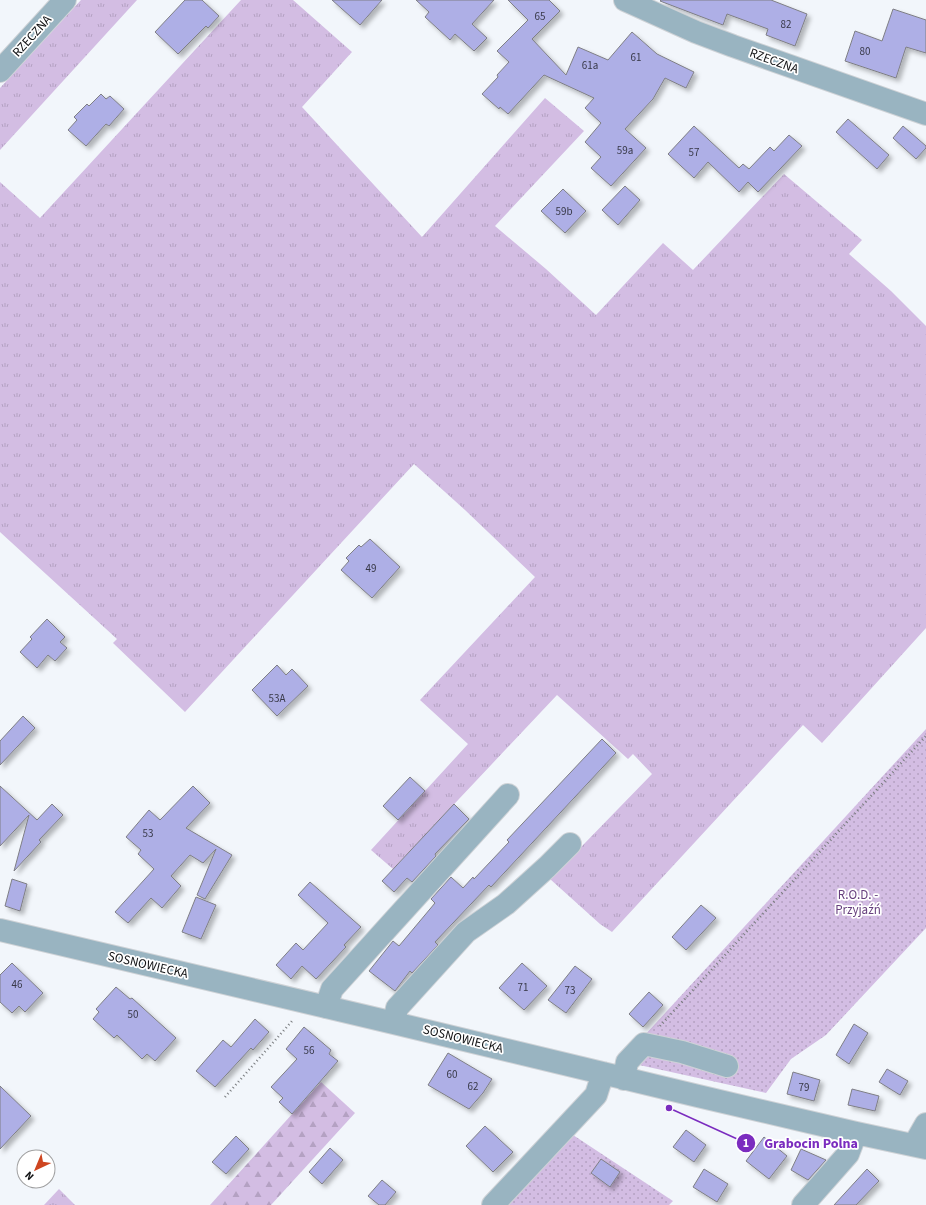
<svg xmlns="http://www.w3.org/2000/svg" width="926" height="1205" font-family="'Source Sans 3',sans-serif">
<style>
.grass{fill:url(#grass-tufts)}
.forest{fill:url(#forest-firs)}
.garden{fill:url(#garden-dots)}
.building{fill:#aeafe6;stroke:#7f7f85;filter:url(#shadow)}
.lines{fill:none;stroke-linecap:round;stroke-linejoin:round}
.minor-casing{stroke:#ced2d6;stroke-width:24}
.path{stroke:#787b7e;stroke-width:2.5;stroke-dasharray:1 3;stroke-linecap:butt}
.minor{stroke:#99b4c1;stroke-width:22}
.labels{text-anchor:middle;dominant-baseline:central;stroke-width:3.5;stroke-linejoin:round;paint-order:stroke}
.number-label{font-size:11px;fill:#383948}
.street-label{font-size:13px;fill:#111214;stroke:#fff}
.park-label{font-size:13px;fill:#663f7d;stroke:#fff}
.leader{fill:none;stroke:#7b2cbf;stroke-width:1.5}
.callout-dot{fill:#7b2cbf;stroke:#fff;stroke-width:1.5}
.mark-label{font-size:12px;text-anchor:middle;font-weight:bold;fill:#fff}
.callout-label{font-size:14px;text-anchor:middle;font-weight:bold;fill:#7b2cbf;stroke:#fff;stroke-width:3.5;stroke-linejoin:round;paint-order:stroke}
</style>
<defs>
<pattern id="grass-tufts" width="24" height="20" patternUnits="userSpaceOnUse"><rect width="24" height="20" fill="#d3bde3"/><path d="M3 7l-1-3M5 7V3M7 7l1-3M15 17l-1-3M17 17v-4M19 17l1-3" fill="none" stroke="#b4a1c2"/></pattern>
<pattern id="forest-firs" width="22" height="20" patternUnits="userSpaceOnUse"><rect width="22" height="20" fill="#d3bde3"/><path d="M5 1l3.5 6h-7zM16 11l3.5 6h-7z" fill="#b4a1c2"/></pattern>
<pattern id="garden-dots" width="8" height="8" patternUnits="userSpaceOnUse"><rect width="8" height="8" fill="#d3bde3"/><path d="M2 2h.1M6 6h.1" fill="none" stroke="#b4a1c2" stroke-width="1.8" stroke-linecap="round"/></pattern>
<filter id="shadow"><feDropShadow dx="3.5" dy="3.5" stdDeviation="2" flood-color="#0004"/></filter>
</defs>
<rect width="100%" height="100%" fill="#f2f6fb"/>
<!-- grass -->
<path class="grass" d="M81,0H137L0,150V88Z
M241,0H293L352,52L302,107L422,237L545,98L584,131L495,226L546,269L596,315L663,243L693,270L784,174L862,240L849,254L891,291L926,326V628L822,743L803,725L612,932L600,924L550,879L652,774L633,754L628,759L557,695L393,869L371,850L468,744L420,700L535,577L465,510L414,464L185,712L113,643L117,639L0,532V182L40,218Z
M59,1189L75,1205H44Z"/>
<!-- forest -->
<path class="forest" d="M321,1082L355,1113L271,1205H210Z"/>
<!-- garden -->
<path class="garden" d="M926,729V928L826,1035L791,1059L766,1093L621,1061Z
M570,1133L673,1201L669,1205H503Z"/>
<!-- building -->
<path class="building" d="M185,0H202L219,16L208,28L206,26L178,54L155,32Z
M332,0H382L360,25Z
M416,0H494L472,24L487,38L474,51L455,34L450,40L425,17L429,12Z
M508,0H549L560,11L532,39L566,75L578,47L608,60L632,32L657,54L694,72L686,88L665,78L653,99L625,129L646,148L611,186L591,168L601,157L585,142L601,123L585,108L594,98L544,75L508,114L500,107L499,109L482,94L498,77L497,75L509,62L497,51L528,20Z
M661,0H771L807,14L795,46L766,35L768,29L727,14L723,25L660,1Z
M893,9L926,20V53L906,47L896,78L845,61L855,31L882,41Z
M101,94L106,99L110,96L124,109L109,126L106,124L86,146L68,130L77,120L74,117L87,104L89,106Z
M848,119L889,155L877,169L836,132Z
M694,126L739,168L743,164L749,169L770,147L774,151L789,135L802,146L758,192L748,182L739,192L708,162L694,178L668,154Z
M903,126L926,146V148L916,159L893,138Z
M625,186L640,200L618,225L602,210Z
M563,189L586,211L565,233L541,211Z
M370,539L400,567L372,598L341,570L349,561L346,558L359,545L361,547Z
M47,619L65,637L60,642L67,648L55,661L48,655L37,668L20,652L32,639L30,637Z
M277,665L286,675L292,669L308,686L277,716L252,690Z
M23,716L35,728L0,765V741Z
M602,739L616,753L491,887L489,885L435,942L438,945L412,973L410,971L395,991L369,971L393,941L399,946L435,903L431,899L451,877L463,888L473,877L474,879L509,842L507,840Z
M410,777L425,791L398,820L383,806Z
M0,786L37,820L52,804L63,815L39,840L41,842L14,871L29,815L0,846Z
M193,786L210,803L186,828L232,855L205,899L197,895L216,849L203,863L190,855L171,876L181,886L162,908L151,898L128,923L115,912L154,869L138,854L141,850L126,837L149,810L160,820Z
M454,804L469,819L435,854L436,856L412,882L407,878L394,892L382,881Z
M12,879L27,884L20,911L5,906Z
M310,882L361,927L344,945L346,947L316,979L302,966L291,979L276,965L296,943L303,950L328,923L298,895Z
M196,897L216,905L201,939L182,932Z
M701,905L716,918L686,950L672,937Z
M12,963L43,993L25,1012L19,1006L12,1013L0,1002V975Z
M522,963L547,986L524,1010L499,988Z
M575,966L592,979L566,1013L548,1000Z
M116,987L130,999L132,998L176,1038L155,1061L147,1054L142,1059L117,1035L114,1038L93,1019L99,1012L96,1009Z
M649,992L663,1005L643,1027L629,1014Z
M255,1019L269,1032L253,1050L251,1048L215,1087L196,1071L223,1040L231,1047Z
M854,1024L868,1033L849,1064L836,1055Z
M304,1027L331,1050L329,1054L338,1061L292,1114L279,1102L283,1098L271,1087L297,1059L286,1049Z
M448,1053L492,1079L483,1093L469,1109L428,1085Z
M887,1069L908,1081L900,1095L879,1082Z
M793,1072L820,1080L814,1101L787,1094Z
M0,1086L31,1116L0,1149Z
M852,1089L879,1096L875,1111L848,1105Z
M485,1126L513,1152L493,1172L466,1146Z
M686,1130L706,1145L694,1162L673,1147Z
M236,1136L249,1149L226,1174L212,1162Z
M764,1137L787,1156L769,1179L746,1161Z
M330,1148L343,1160L322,1184L309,1172Z
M801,1149L826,1160L808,1180L791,1170Z
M601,1159L620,1172L610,1187L591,1173Z
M704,1169L728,1184L717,1202L693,1187Z
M867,1169L879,1181L856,1205H834Z
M382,1180L396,1192L385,1205H379L368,1196Z"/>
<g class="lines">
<defs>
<path id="minor" d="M625,0L696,32L733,46L926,114
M0,71L65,0
M0,930L394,1023L698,1096L856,1133L926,1148
M326,1007L332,989L508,795
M394,1023L397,1008L466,932L506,904L547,867L570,844
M624,1079L627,1062L644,1044L682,1052L727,1066
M914,1145L926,1124
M493,1205L596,1095L603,1073
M803,1205L848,1154L856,1133"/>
</defs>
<!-- minor casing -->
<use href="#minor" class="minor-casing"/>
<!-- path -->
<path class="path" d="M660,1026L926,736
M225,1097L293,1020"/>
<!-- minor -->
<use href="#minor" class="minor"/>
</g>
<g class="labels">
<!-- number labels -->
<g class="number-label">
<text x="540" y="16">65</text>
<text x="786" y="24">82</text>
<text x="865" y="51">80</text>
<text x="636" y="57">61</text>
<text x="590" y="65">61a</text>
<text x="625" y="150">59a</text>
<text x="694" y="152">57</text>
<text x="564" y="211">59b</text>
<text x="371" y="568">49</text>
<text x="277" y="698">53A</text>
<text x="148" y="833">53</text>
<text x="17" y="984">46</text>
<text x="523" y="987">71</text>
<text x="570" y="990">73</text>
<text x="133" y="1014">50</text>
<text x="309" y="1050">56</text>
<text x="452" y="1074">60</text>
<text x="473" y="1086">62</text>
<text x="804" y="1087">79</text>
</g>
<!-- street labels -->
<g class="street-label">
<text transform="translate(32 36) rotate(-48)">RZECZNA</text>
<text transform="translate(774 61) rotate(20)">RZECZNA</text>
<text transform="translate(148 965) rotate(13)">SOSNOWIECKA</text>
<text transform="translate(463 1039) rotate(14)">SOSNOWIECKA</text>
</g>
<!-- park labels -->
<g class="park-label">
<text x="858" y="895">R.O.D. -<tspan x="858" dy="15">Przyjaźń</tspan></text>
</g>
</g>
<!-- callouts -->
<path class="leader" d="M669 1108L746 1143"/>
<g class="callout-dot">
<circle cx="669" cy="1108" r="4"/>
<circle cx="746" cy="1143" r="10"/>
</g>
<g class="mark-label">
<text x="746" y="1147">1</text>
</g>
<g class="callout-label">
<text x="811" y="1148">Grabocin Polna</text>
</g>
<!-- north arrow -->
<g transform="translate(36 1169) rotate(224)"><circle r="19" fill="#ffffff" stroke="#a0a0a1"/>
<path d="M0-3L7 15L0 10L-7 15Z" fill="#ce4520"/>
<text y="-6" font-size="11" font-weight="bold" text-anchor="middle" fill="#111214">N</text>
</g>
</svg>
